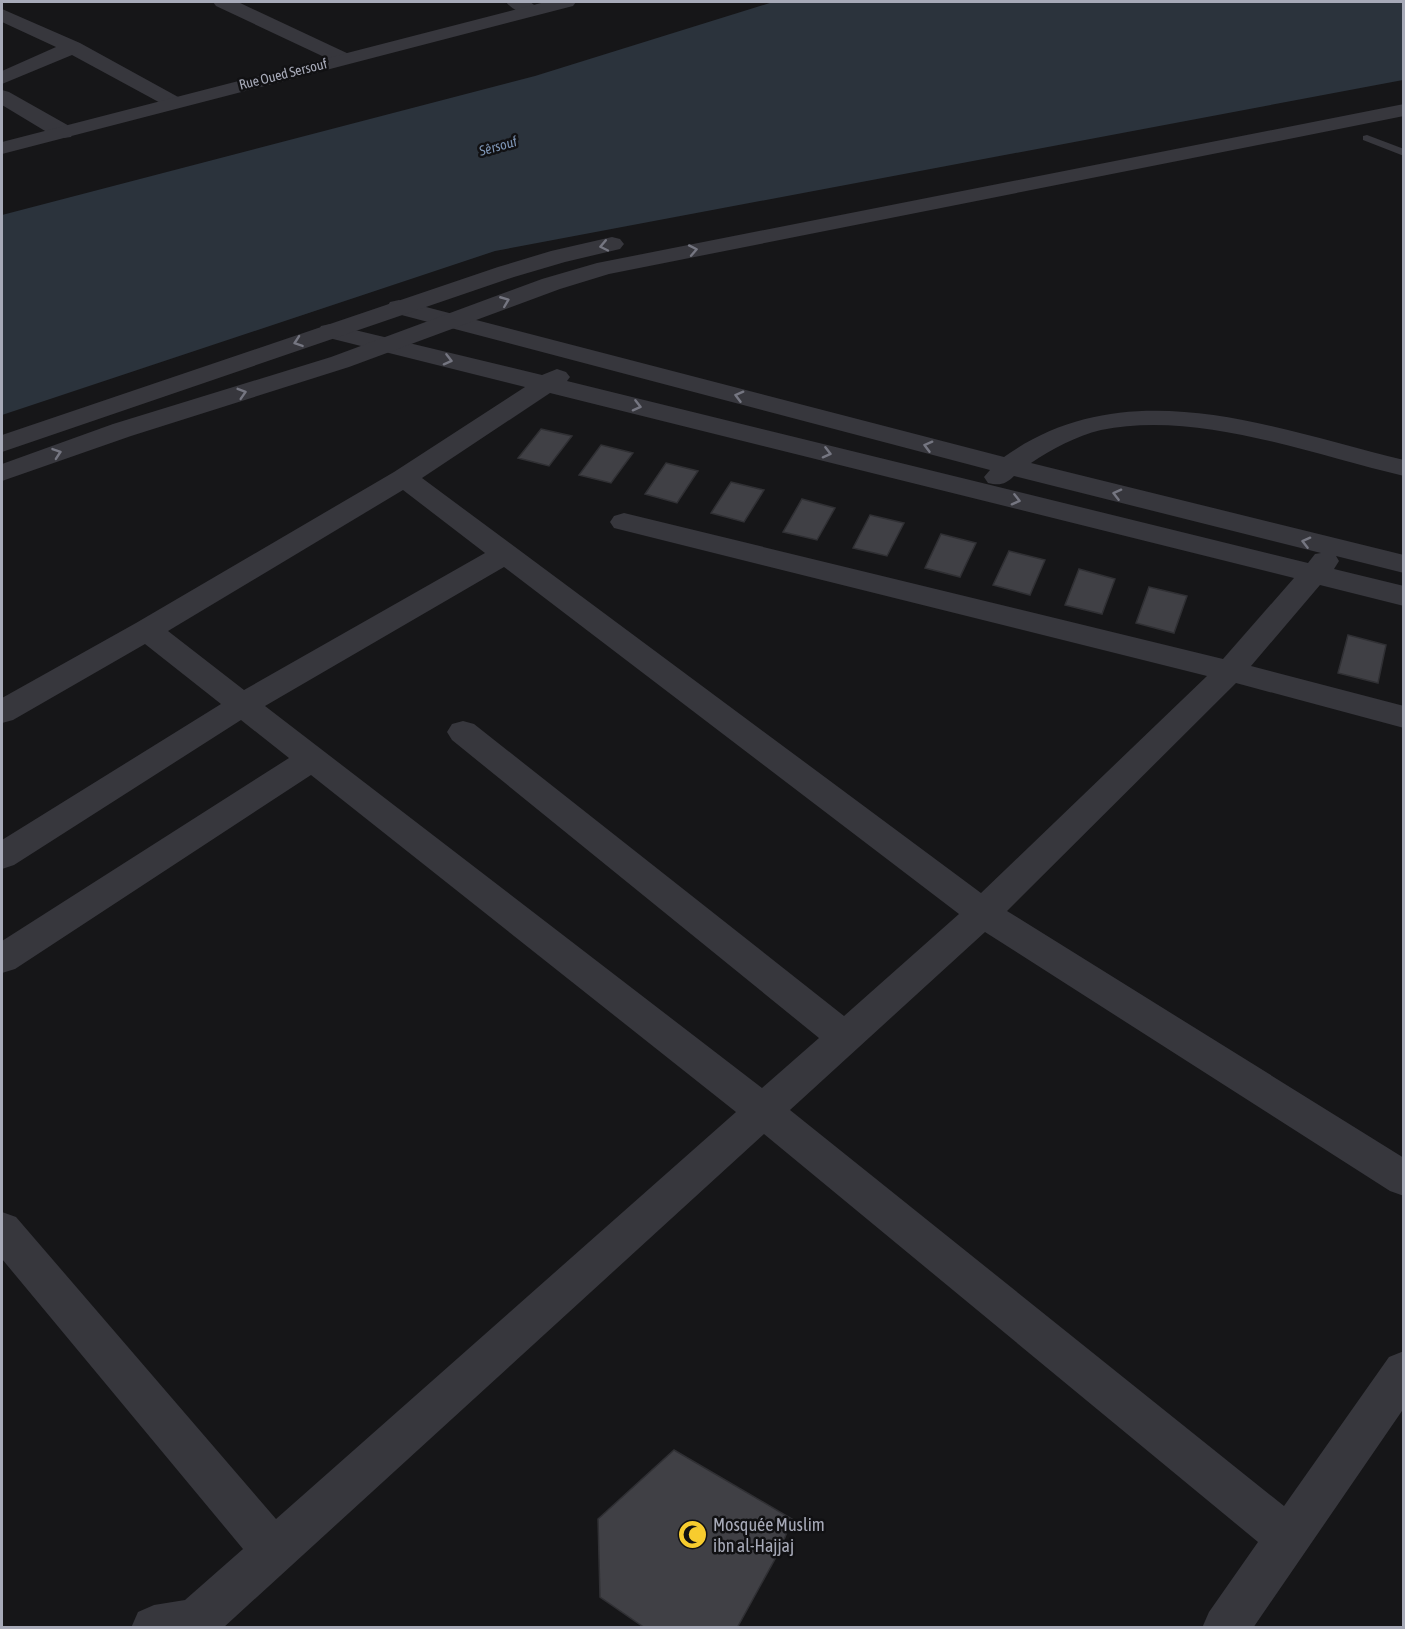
<svg xmlns="http://www.w3.org/2000/svg" width="1405" height="1629" font-family="'Asap Condensed',sans-serif">
<style>
.water{fill:#2b333c}
.building{fill:#404045;stroke:#303034;stroke-width:1.5}
.lines{fill:none;stroke-linecap:round;stroke-linejoin:round}
.service{fill:#37373d;fill-rule:evenodd}
.minor{fill:#37373d;fill-rule:evenodd}
.tertiary{fill:#37373d;fill-rule:evenodd}
.oneway{stroke:#757681}
.labels{text-anchor:middle;dominant-baseline:central;stroke-width:5;stroke-linejoin:round;paint-order:stroke}
.far-street-label{font-size:14px;fill:#a7aab8;stroke:#111113}
.far-water-label{font-size:14px;font-style:italic;fill:#7d94b4;stroke:#111113}
.near-poi-label{font-size:18px;fill:#a7aab8;stroke:#111113;text-anchor:start}
</style>
<rect width="100%" height="100%" fill="#161618"/>
<!-- water -->
<path class="water" d="M773,2H1403V80L495,251L2,415V215L535,76Z"/>
<!-- building -->
<path class="building" d="M541,429L572,436L549,466L518,458Z
M601,445L633,453L611,483L579,475Z
M666,463L698,471L677,503L645,494Z
M731,482L764,490L744,522L711,513Z
M802,499L835,508L817,540L783,532Z
M870,515L904,523L887,556L853,548Z
M941,534L976,543L960,577L925,568Z
M1009,551L1045,560L1030,595L993,585Z
M1079,569L1115,579L1102,614L1065,605Z
M1149,587L1187,596L1174,633L1136,623Z
M1348,635L1386,645L1378,683L1338,673Z
M674,1450L792,1519L780,1550L737,1628H645L600,1597L598,1519Z"/>
<g class="lines">
<!-- service -->
<path class="service" d="M1367,135L1404,149V156L1363,140V136Z"/>
<!-- minor -->
<path class="minor" d="M213,2H238L351,55L354,59L351,63H337L216,6Z
M506,2H530L540,9L537,13C526,16 513,11 506,2Z
M2,9L80,43L180,98L184,102L180,106L173,108L166,106L72,55L2,84V71L56,47L2,22Z
M2,90L9,92L71,127L74,132L71,137L63,138L55,137L2,105Z
M399,300L1004,457C1127,369 1272,428 1404,460V476C1310,454 1197,410 1101,430C1076,436 1052,449 1031,463L1404,555V573L1336,556L1339,561L1334,569L1404,586V606L1320,585L1251,666L1404,706V728L1236,683L1007,911L1404,1158V1196L1390,1191L985,932L790,1110L1284,1506L1389,1357L1404,1351V1408L1253,1628H1202L1209,1612L1258,1542L764,1134L223,1628H131L138,1612L154,1605L185,1600L243,1549L2,1259V1212L16,1217L276,1519L736,1112L311,775L15,969L2,973V941L289,758L241,720L14,865L2,869V840L221,704L145,644L13,720L2,723V698L136,623L394,472L525,387L321,336L318,331L321,326L330,324L542,375L557,369L566,372L570,377L567,381L1308,563L1315,554L1321,553L1014,476C1006,484 1000,486 988,483L984,477L990,470L390,312L387,307L390,302ZM550,393L1294,578L1223,659L624,513L614,516L610,522L614,528L1207,676L981,893L422,478ZM403,490L485,553L244,690L168,631ZM504,567L959,914L844,1016L474,724L463,721L452,724L447,732L452,740L819,1038L762,1088L265,706Z"/>
<!-- tertiary -->
<path class="tertiary" d="M545,2H576L573,6L2,154V142Z
M1404,104V116L609,274L560,289L349,367L131,436L2,481V464L113,424L331,357L542,279L597,263Z
M612,237L620,239L624,244L620,249L565,262L514,277L2,452V435L498,267L551,251Z"/>
</g>
<!-- one-way arrows -->
<defs><path id="oneway-chevron" d="M-2-3.5L2.5 0L-2 3.5" fill="none" stroke-width="1.6" stroke-linecap="round" stroke-linejoin="round" transform="scale(1.5)"/></defs>
<g class="oneway">
<use href="#oneway-chevron" transform="translate(604 246) rotate(168)"/>
<use href="#oneway-chevron" transform="translate(693 250) rotate(-11)"/>
<use href="#oneway-chevron" transform="translate(505 301) rotate(-22)"/>
<use href="#oneway-chevron" transform="translate(298 342) rotate(161)"/>
<use href="#oneway-chevron" transform="translate(448 360) rotate(14)"/>
<use href="#oneway-chevron" transform="translate(242 393) rotate(-17)"/>
<use href="#oneway-chevron" transform="translate(739 396) rotate(-165)"/>
<use href="#oneway-chevron" transform="translate(637 406) rotate(14)"/>
<use href="#oneway-chevron" transform="translate(928 446) rotate(-165)"/>
<use href="#oneway-chevron" transform="translate(57 453) rotate(-19)"/>
<use href="#oneway-chevron" transform="translate(827 453) rotate(14)"/>
<use href="#oneway-chevron" transform="translate(1117 494) rotate(-166)"/>
<use href="#oneway-chevron" transform="translate(1016 500) rotate(14)"/>
<use href="#oneway-chevron" transform="translate(1306 542) rotate(-166)"/>
</g>
<!-- icons -->
<defs>
<symbol id="mosque-disc" viewBox="-11 -11 22 22"><circle r="9.5" fill="#f7cc2e" stroke="#111113"/><path d="M3.5-4.9A6 6 0 1 0 3.5 4.9A5 5 0 1 1 3.5-4.9Z" fill="#111"/></symbol>
</defs>
<g fill-rule="evenodd">
<use href="#mosque-disc" x="676" y="1518" width="33" height="33"/>
</g>
<g class="labels">
<!-- far-street labels -->
<g class="far-street-label">
<text transform="translate(283 74) rotate(-14)">Rue Oued Sersouf</text>
</g>
<!-- far-water labels -->
<g class="far-water-label">
<text transform="translate(498 146) rotate(-16)">Sêrsouf</text>
</g>
<!-- near-poi labels -->
<g class="near-poi-label">
<text x="713" y="1524">Mosquée Muslim<tspan x="713" dy="21">ibn al-Hajjaj</tspan></text>
</g>
</g>
<!-- border -->
<rect width="1405" height="1629" fill="none" stroke="#a7aab8" stroke-width="6"/>
</svg>
